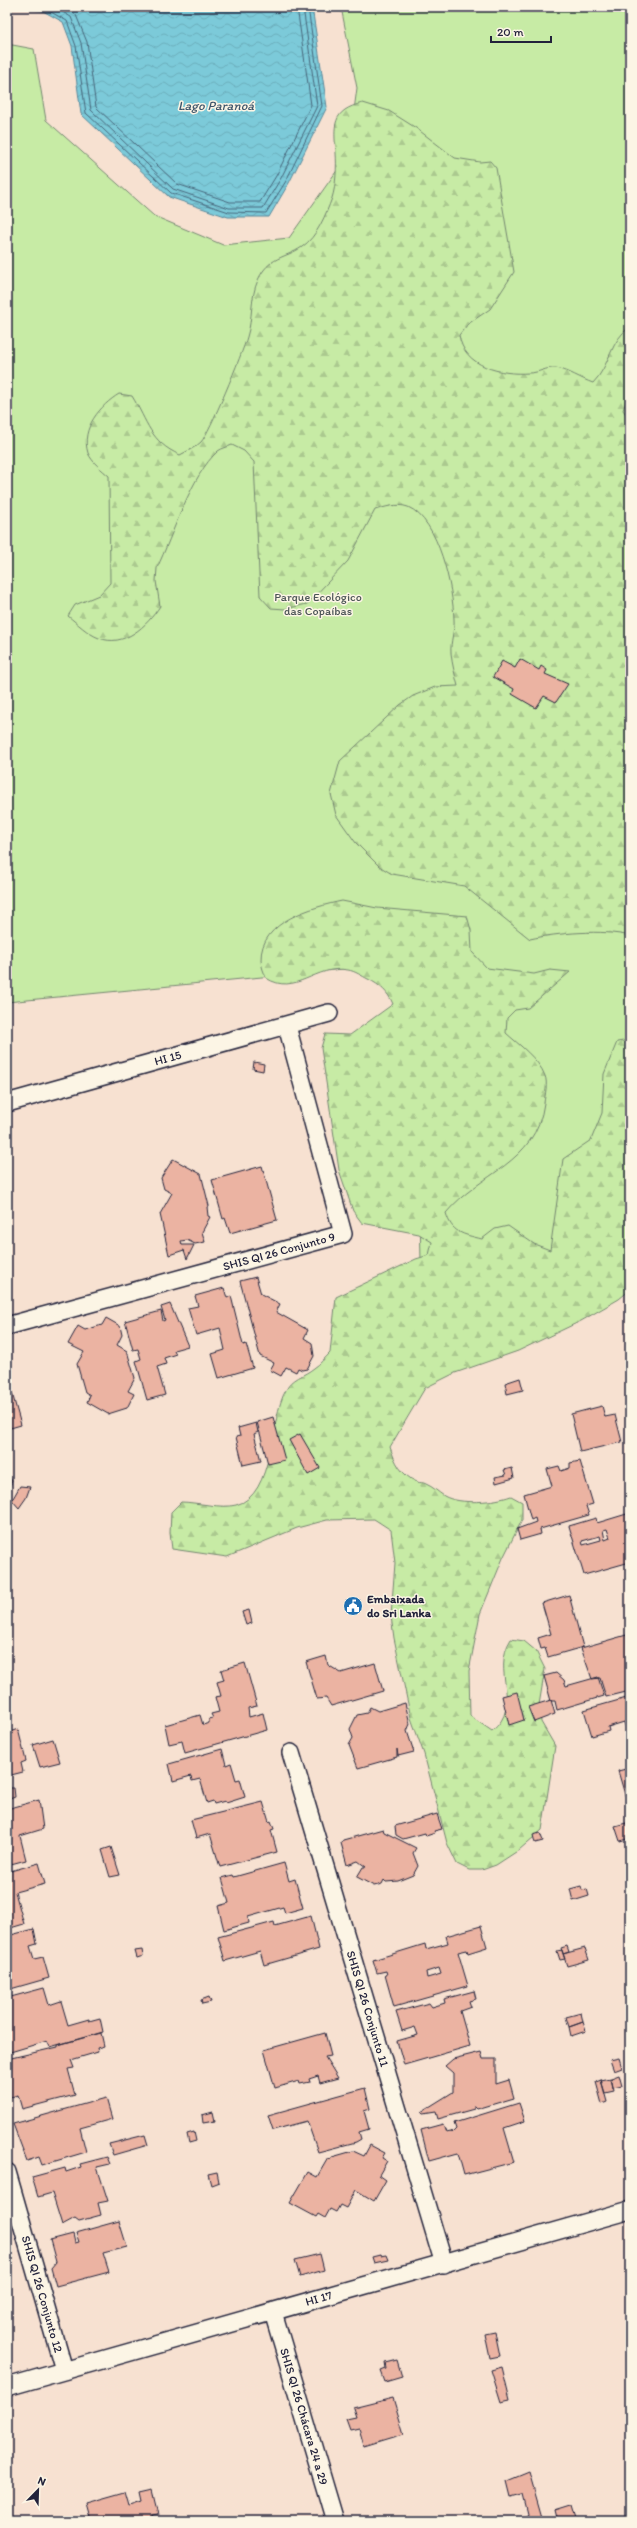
<svg xmlns="http://www.w3.org/2000/svg" width="637" height="2528" font-family="Itim,sans-serif">
<style>
.green{fill:#c7eba5;stroke:#748670}
.forest{fill:url(#forest-firs);stroke:#748670}
.water{fill:url(#water-waves);stroke:#58879a}
.lines{fill:none;stroke-linecap:round;stroke-linejoin:round}
.shore{stroke:#46657a;stroke-width:1}
.building{fill:#ebb3a2;stroke:#22223b;fill-rule:evenodd}
.minor-casing{stroke:#22223b;stroke-width:20}
.minor{stroke:#fcf5e5;stroke-width:17}
.labels{text-anchor:middle;dominant-baseline:central;stroke-width:3;stroke-linejoin:round;paint-order:stroke}
.park-label{font-size:12px;fill:#4b5456;stroke:#fcf5e5}
.street-label{font-size:12px;fill:#22223b;stroke:#fcf5e5}
.poi-label{font-size:12px;font-weight:bold;fill:#22223b;stroke:#fcf5e5;text-anchor:start}
.water-label{font-size:13px;font-style:italic;fill:#3d546a;stroke:#fcf5e5}
</style>
<defs>
<pattern id="forest-firs" width="22" height="20" patternUnits="userSpaceOnUse"><rect width="22" height="20" fill="#c7eba5"/><path d="M5 1l3.5 6h-7zM16 11l3.5 6h-7z" fill="#abc98f"/></pattern>
<pattern id="water-waves" width="16" height="10" patternUnits="userSpaceOnUse"><rect width="16" height="10" fill="#7ccad9"/><path d="M0 5q4-4 8 0t8 0" fill="none" stroke="#6badbb"/></pattern>
</defs>
<rect width="100%" height="100%" fill="#f7e1d1"/>
<filter id="ink" filterUnits="userSpaceOnUse"><feTurbulence type="fractalNoise" baseFrequency=".025" numOctaves="2"/><feDisplacementMap in="SourceGraphic" scale="8" xChannelSelector="R" yChannelSelector="G"/><feConvolveMatrix kernelMatrix="1 2 1 2 8 2 1 2 1" color-interpolation-filters="sRGB"/></filter>
<g filter="url(#ink)">
<!-- green -->
<path class="green" d="M341,7H630V1269L422,1311L415,962L7,1002V44L34,49L46,120L154,216L223,245L289,238L348,155L357,88Z"/>
<!-- forest -->
<path class="forest" d="M363,103L389,111L416,128L455,158L480,162L490,161L496,168L514,272L490,309L468,324L459,335C464,367 501,375 529,373C539,373 546,367 556,368C568,370 581,379 593,383C610,366 610,340 630,327V390L623,410L630,420V936C603,929 557,933 530,939L464,886L392,874L379,866L356,843L336,815L331,794L340,761L400,705L413,696L435,687L458,686C455,675 452,664 451,653C450,642 455,630 454,619C453,589 439,520 408,507C397,503 385,507 375,510L348,561L307,604L285,609L271,608L260,596L254,462L244,451L232,445C228,447 222,448 218,451C191,475 173,535 157,568L156,581L160,606C147,626 124,648 99,638C88,634 77,623 68,616L75,605L99,595L110,583L109,476C102,470 92,462 88,453C80,428 101,405 119,394L132,396C148,422 150,442 180,455C187,451 195,448 201,442C209,434 243,352 247,337C253,318 250,298 258,280C269,256 284,259 302,247C317,237 326,214 332,198C336,186 337,166 336,153C334,126 331,110 363,103Z
M342,901L377,908L467,916L471,930L472,952L487,968L534,974L550,970L570,972L528,1008L515,1010L507,1018L506,1033C518,1044 539,1059 545,1076C548,1083 545,1095 544,1103C536,1164 480,1172 446,1213C452,1233 462,1234 482,1239L495,1229L508,1226L534,1244L550,1250L563,1159L591,1140L602,1113L604,1074L617,1042L630,1040V1290L619,1299L581,1321L518,1351L455,1373L425,1388L390,1447C395,1462 401,1475 417,1482C420,1483 423,1482 426,1484C433,1487 438,1492 444,1496C460,1505 495,1502 511,1496L522,1502V1520L503,1558L480,1614L469,1671L470,1716L492,1731C524,1705 490,1672 511,1639L524,1641L536,1651L545,1669L539,1705L541,1722L555,1746L542,1830L519,1850L496,1865L482,1870H469L457,1864L447,1843L424,1754L411,1718L394,1638L391,1616L395,1563L391,1530L374,1519L327,1520L297,1528L227,1557L172,1549L170,1533L171,1512L181,1502C196,1502 222,1509 236,1505C275,1495 269,1419 286,1390C292,1378 304,1376 314,1368C320,1364 325,1358 330,1353L336,1297L416,1259L429,1255L432,1242L419,1234L362,1223L353,1211L339,1170L321,1048L325,1034L350,1035L393,1004C388,992 380,985 368,979C362,976 355,971 348,970C315,964 296,997 266,978C264,972 261,966 261,960C260,921 313,907 342,901Z"/>
<!-- water -->
<path class="water" d="M21,7H312L327,107L289,183L269,217H228L169,197L81,114L72,46L63,22L43,11Z"/>
<g class="lines">
<!-- shore -->
<path class="shore" d="M42,7L67,21L76,46L86,113L171,193L229,212L266,213L286,181L322,106L308,7
M54,7L71,17L81,43L91,110L173,189L229,208H263L281,178L317,106L303,7
M66,7L76,15L87,42L96,107L177,184L230,202H260L276,176L311,105L297,7"/>
</g>
<!-- building -->
<path class="building" d="M520,659L539,670L541,666L547,670L545,674L568,684L556,702L544,696L536,708L512,694L514,689L493,677L502,661L515,668Z
M254,1062L264,1064L263,1071L253,1069Z
M173,1159L201,1174L209,1206L207,1207L208,1216L210,1217L202,1232L205,1242L195,1244L187,1240L181,1241L182,1245H194L187,1259L184,1250L169,1255L160,1214L172,1193L164,1189L161,1178Z
M262,1166L277,1220L230,1233L225,1218L223,1219L212,1180Z
M256,1277L261,1294L280,1304L276,1312L308,1330L304,1338L312,1343L314,1356L307,1369L302,1370L298,1368L296,1372L286,1367L281,1376L270,1370L274,1363L260,1356L240,1281Z
M224,1288L227,1298L231,1296L243,1345L246,1344L253,1368L219,1378L212,1354L225,1350L220,1328L196,1335L188,1308L198,1306L195,1296Z
M170,1304L188,1346L174,1350L176,1354L164,1358L166,1364L157,1367L165,1395L147,1400L136,1361L141,1359L138,1349L133,1350L125,1321L161,1311L163,1321L165,1320L161,1307Z
M106,1318L120,1326L122,1335L117,1345L127,1351L135,1378L128,1391L134,1394L127,1408L108,1414L87,1402L90,1395L85,1392L77,1364L84,1352L68,1344L78,1326L85,1330L102,1325Z
M7,1375L21,1425L7,1429Z
M520,1378L523,1390L507,1394L505,1383Z
M602,1406L605,1417L615,1415L622,1442L580,1452L571,1414Z
M273,1417L285,1460L268,1464L257,1422Z
M256,1423L258,1432L254,1434L261,1461L243,1465L236,1437L240,1436L238,1428Z
M300,1434L320,1468L308,1475L289,1440Z
M580,1461L593,1504L586,1506L589,1515L540,1529L541,1534L520,1540L517,1529L536,1522L535,1518L531,1520L524,1494L552,1486L547,1469L559,1466L561,1471L570,1468V1463Z
M512,1468L514,1478L496,1483L495,1477L506,1475L504,1470Z
M7,1474L12,1481L7,1493Z
M20,1486L30,1487L26,1498L19,1508L12,1500Z
M630,1513V1562L584,1575L569,1526L596,1518L597,1523ZM607,1529L610,1538L605,1540L603,1530ZM600,1536L601,1540L583,1545L582,1541Z
M569,1595L583,1647L548,1657L545,1648L541,1649L538,1638L551,1634L542,1603Z
M249,1610L252,1623L246,1625L242,1612Z
M630,1634V1691L606,1697L600,1678L592,1679L581,1648Z
M326,1656L328,1665L341,1673L375,1663L383,1691L331,1706L326,1698L317,1699L306,1662Z
M245,1663L257,1706L248,1708L249,1717L263,1713L267,1730L185,1753L182,1741L169,1744L165,1725L200,1715L203,1725L209,1723V1719L213,1718L211,1714L219,1712L215,1697L221,1696L217,1682L224,1680L221,1670Z
M556,1673L564,1680L566,1686L598,1677L604,1696L557,1710L555,1701H551L544,1676Z
M517,1692L524,1720L509,1725L502,1696Z
M630,1697V1742L624,1722L608,1727L609,1731L592,1736L584,1710Z
M551,1700L555,1714L534,1722L528,1707Z
M405,1703L410,1724L407,1731L414,1752L398,1756L397,1749V1757L358,1768L349,1745L353,1738L350,1729L357,1715L367,1713L370,1707L378,1711Z
M18,1729L26,1761L21,1763L23,1772L7,1776V1733Z
M53,1739L60,1762L40,1767L33,1745Z
M222,1749L226,1765L231,1763L236,1780L240,1779L245,1797L226,1803L225,1801L214,1804L213,1801L207,1803L200,1779L192,1781L191,1776L173,1781L169,1764Z
M630,1768V1805H628L618,1771Z
M7,1788H14L15,1797L7,1800Z
M39,1800L43,1829L20,1836L26,1860L7,1865V1809Z
M263,1802L269,1822L271,1821L274,1829L271,1830L277,1852L220,1867L210,1834L196,1838L191,1820Z
M437,1814L442,1829L434,1831L435,1833L426,1836L425,1833L403,1839L396,1835L395,1826Z
M630,1822V1838L620,1841L615,1826Z
M383,1829L384,1832L416,1848L413,1853L418,1866L413,1875L398,1881L386,1882L384,1880L382,1884L374,1886L357,1877L363,1867H366L358,1861L347,1865L341,1843L343,1840Z
M540,1833L543,1841L535,1843L533,1835Z
M111,1847L120,1875L110,1877L102,1850Z
M39,1863L45,1884L15,1892L24,1924L7,1929V1872Z
M284,1863L289,1881L295,1879L303,1908L285,1913L283,1907L248,1917L249,1923L224,1930L218,1906L229,1903L222,1878L233,1875L234,1877Z
M581,1886L582,1890L587,1889L589,1896L573,1901L570,1889Z
M311,1916L319,1949L264,1965L260,1951L225,1961L218,1937L274,1922L275,1926Z
M481,1926L487,1947L468,1953L467,1950L458,1952L468,1986L394,2007L385,1975H387L386,1971L377,1973L373,1960L425,1944L426,1949L448,1943L446,1936ZM439,1968L441,1974L427,1978L426,1972Z
M34,1929L37,1944L30,1946L34,1959L43,1957L49,1978L7,1990V1936Z
M567,1946L569,1952L563,1954L561,1948Z
M585,1948L589,1960L567,1966L563,1954Z
M142,1950L143,1956L137,1958L135,1951Z
M562,1950L565,1959L560,1960L557,1951Z
M44,1988L49,2005L61,2001L68,2025L89,2019V2021L100,2018L103,2032L50,2047L47,2041L7,2053V1998Z
M474,1991L476,1999L469,2001L471,2007L460,2011L470,2046L404,2065L397,2041L418,2035L415,2027L402,2031L396,2012L429,2003L432,2007L445,2003L444,1999Z
M209,1997L211,2002L202,2004L201,2000Z
M581,2013L583,2022L569,2027L566,2017Z
M583,2022L586,2031L571,2036L569,2027Z
M101,2033L104,2046L97,2048L98,2052L71,2060L74,2068L68,2069L75,2095L22,2109L18,2095L7,2098V2059L58,2047V2045Z
M325,2033L331,2056L325,2057L338,2078L320,2083L318,2076L309,2079L310,2082L300,2084L299,2081L275,2088L264,2050Z
M481,2052L483,2059H496V2084L509,2080L514,2098L477,2109L474,2106V2109L438,2119L436,2112L423,2114L421,2112L453,2092V2073L445,2066L453,2059Z
M619,2058L622,2068L614,2071L610,2060Z
M619,2075L622,2086L613,2088L611,2078Z
M611,2078L614,2091L605,2093L601,2080Z
M601,2080L607,2102L602,2104L596,2082Z
M365,2088L370,2109L364,2111L369,2129L359,2132L361,2139L356,2142L318,2152L307,2121L273,2130L268,2115Z
M106,2098L112,2119L80,2128L86,2152L42,2165L39,2157L27,2161L13,2124Z
M519,2103L525,2121L504,2128L514,2162L464,2175L458,2153L429,2161L421,2130L443,2124L446,2132L451,2131L452,2133L456,2129L454,2123Z
M213,2112L215,2121L203,2123L202,2115Z
M194,2132L196,2141L189,2143L187,2134Z
M145,2135L148,2145L113,2155L109,2144Z
M370,2145L385,2153L382,2158L387,2161L379,2175L386,2180L374,2201L356,2190L346,2208L340,2205L336,2212L330,2209L325,2218L318,2214L316,2217L290,2203L308,2172L317,2177L328,2158L330,2160L332,2157L353,2151L364,2156Z
M107,2157L110,2164L97,2167L108,2201L98,2203L101,2215L79,2221L75,2218L62,2225L52,2193L38,2197L32,2177L65,2168L66,2172L81,2167L80,2164Z
M217,2172L219,2182L211,2185L208,2174Z
M119,2221L127,2247L103,2253L109,2272L56,2286L51,2268L56,2262L50,2240L73,2234L75,2243L79,2242L76,2233Z
M320,2254L324,2270L300,2277L295,2260Z
M380,2255V2256L386,2255L388,2260L374,2263L372,2257Z
M495,2332L500,2356L490,2358L485,2334Z
M397,2360L402,2377L385,2382L381,2371L386,2369L385,2363Z
M502,2367L510,2400L501,2402L491,2370Z
M393,2398L404,2434L364,2446L359,2428L350,2430L346,2419L356,2417L353,2408Z
M529,2472L543,2521H524L527,2514L522,2494L511,2497L507,2481Z
M152,2490L158,2515L152,2516L153,2521H91L86,2503L125,2492L129,2506L141,2502L139,2493Z
M572,2504L577,2521H559L556,2509Z"/>
<g class="lines">
<defs>
<g id="minor">
<path id="s1" d="M7,1103L329,1013"/>
<path id="s2" d="M7,1326L343,1234L287,1026"/>
<path id="s3" d="M291,1753L444,2264"/>
<path id="s4" d="M7,2172L64,2370"/>
<path id="s5" d="M273,2312L335,2521"/>
<path id="s6" d="M7,2387L630,2210"/>
</g>
</defs>
<!-- minor casing -->
<use href="#minor" class="minor-casing"/>
<!-- minor -->
<use href="#minor" class="minor"/>
</g>
</g>
<!-- icons -->
<defs>
<symbol id="civic-disc" viewBox="-11 -11 22 22"><circle r="9.5" fill="#1f6fb2" stroke="#fcf5e5"/><path d="M-.6-6.5H3V-4.5H.6V-3L4-1V1h2V6H-6V1h2V-1L-.6-3ZM-1.2 2.5V6h2.4V2.5Z" fill="#fff"/></symbol>
</defs>
<g fill-rule="evenodd">
<use href="#civic-disc" x="342" y="1595" width="22" height="22"/>
</g>
<g class="labels">
<!-- park labels -->
<g class="park-label">
<text x="318" y="597">Parque Ecológico<tspan x="318" dy="14">das Copaíbas</tspan></text>
</g>
<!-- street labels -->
<g class="street-label">
<text stroke="none"><textPath href="#s1" startOffset="167">HI 15</textPath></text>
<text stroke="none"><textPath href="#s2" startOffset="282">SHIS QI 26 Conjunto 9</textPath></text>
<text stroke="none"><textPath href="#s3" startOffset="267">SHIS QI 26 Conjunto 11</textPath></text>
<text stroke="none"><textPath href="#s4" startOffset="127">SHIS QI 26 Conjunto 12</textPath></text>
<text stroke="none"><textPath href="#s6" startOffset="324">HI 17</textPath></text>
<text stroke="none"><textPath href="#s5" startOffset="109">SHIS QI 26 Chácara 24 a 29</textPath></text>
</g>
<!-- poi labels -->
<g class="poi-label">
<text x="367" y="1599">Embaixada<tspan x="367" dy="14">do Sri Lanka</tspan></text>
</g>
<!-- water labels -->
<g class="water-label">
<text x="216" y="105">Lago Paranoá</text>
</g>
</g>
<!-- margin -->
<rect width="637" height="2528" fill="none" stroke="#fcf5e5" stroke-width="24"/>
<rect x="12" y="12" width="613" height="2504" fill="none" stroke="#22223b" stroke-width="1.5" filter="url(#ink)"/>
<!-- north arrow -->
<g transform="translate(38 2490) rotate(23)" stroke="#fcf5e5" stroke-width="3" paint-order="stroke">
<path d="M0-3L7 15L0 10L-7 15Z" fill="#22223b"/>
<text y="-6" font-size="11" font-weight="bold" text-anchor="middle" fill="#22223b">N</text>
</g>
<!-- scale -->
<path d="M491 36v6h60v-6" fill="none" stroke="#22223b" stroke-width="2"/>
<text x="497" y="36" font-size="12" fill="#22223b" stroke="#fcf5e5" stroke-width="3" paint-order="stroke">20 m</text>
</svg>
